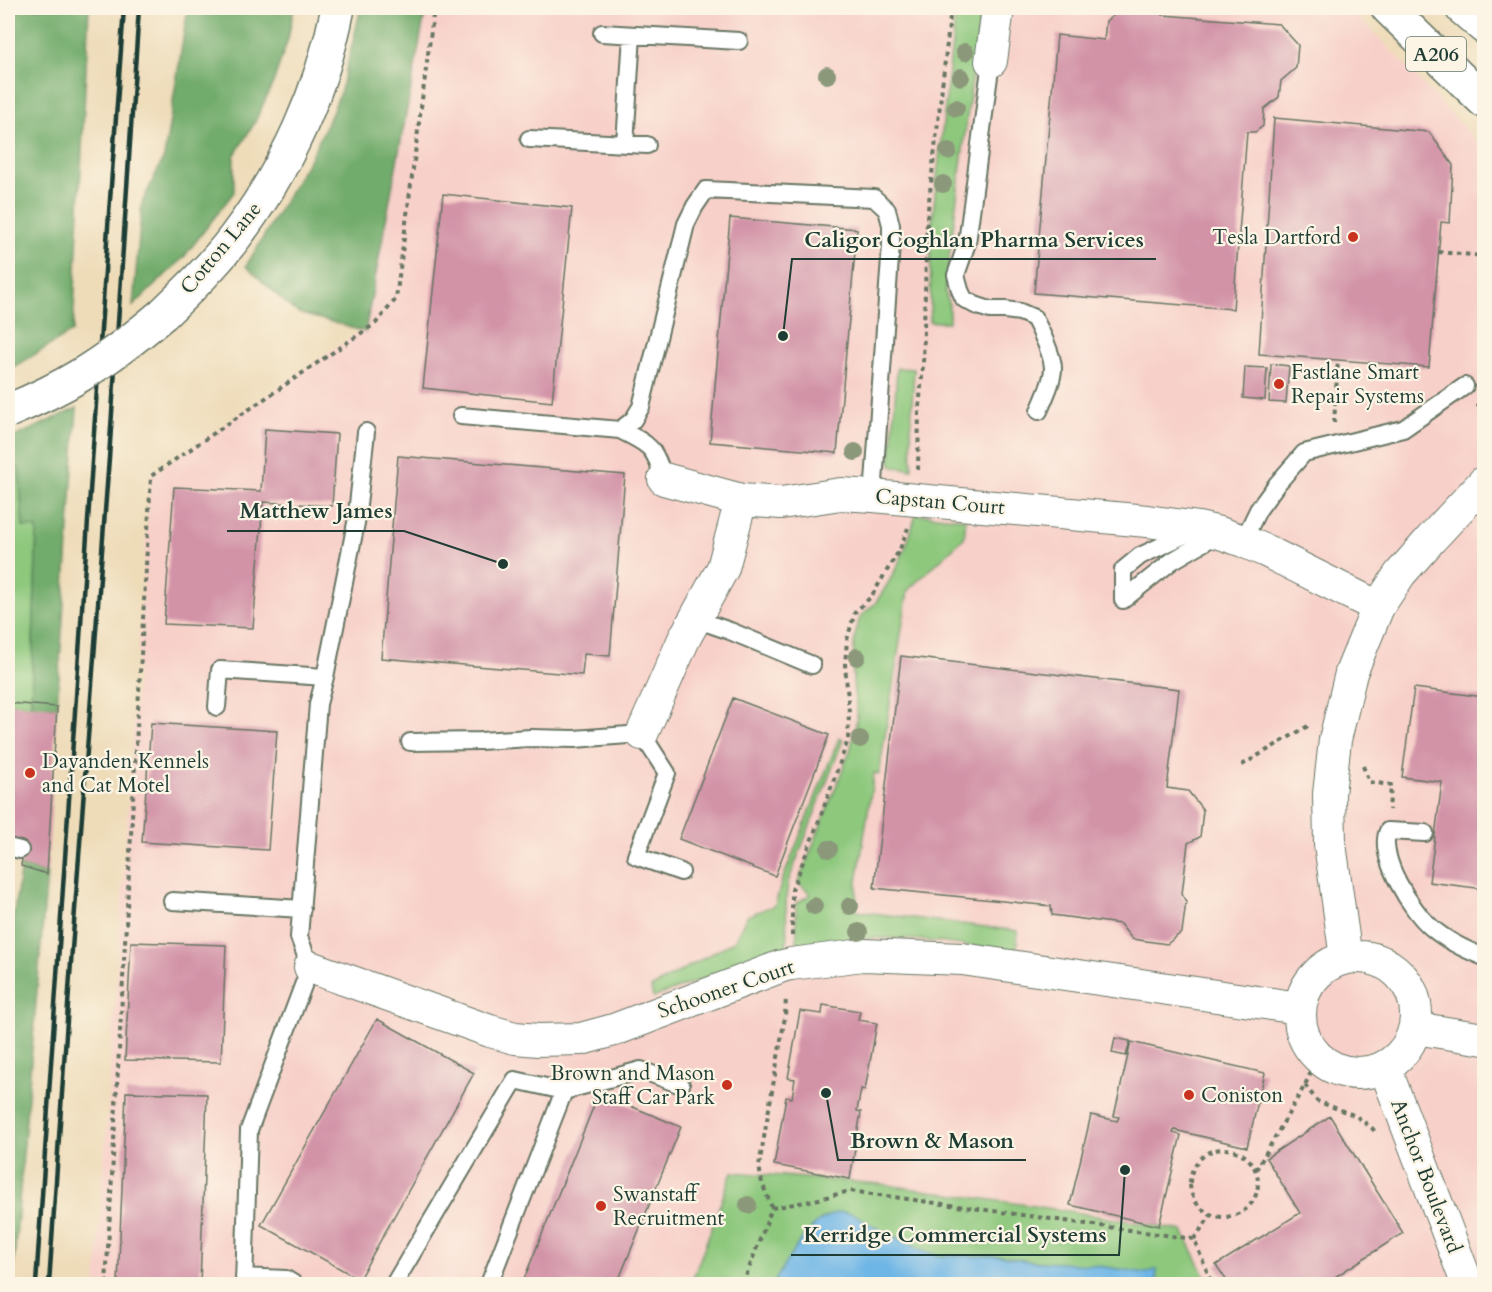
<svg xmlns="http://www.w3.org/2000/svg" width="1492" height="1292" font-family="Cardo,serif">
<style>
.built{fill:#f7d0c9}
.green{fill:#8dc87d;stroke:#568258;stroke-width:1.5}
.forest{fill:#72ac6c;stroke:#487450;stroke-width:1.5}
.water{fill:#6eb6e6;stroke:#467a8d;stroke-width:1.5}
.building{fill:#d293a7}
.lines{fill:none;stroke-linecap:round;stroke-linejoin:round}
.lane-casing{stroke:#677563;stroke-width:20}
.street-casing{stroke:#677563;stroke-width:34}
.secondary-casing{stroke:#677563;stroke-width:36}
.primary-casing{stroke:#677563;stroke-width:36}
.path{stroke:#677563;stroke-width:4;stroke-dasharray:4.5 4.5;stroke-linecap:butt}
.lane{stroke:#fff;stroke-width:16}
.street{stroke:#fff;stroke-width:32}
.secondary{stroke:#fff;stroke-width:33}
.primary{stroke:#fff;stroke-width:33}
.rail{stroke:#1f3d34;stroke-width:4.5}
.secondary-bridge-casing{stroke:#677563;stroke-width:36;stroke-linecap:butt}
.secondary-bridge{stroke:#fff;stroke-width:33}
.tree{fill:#8b987a}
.poi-dot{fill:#c8321e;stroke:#fcf5e5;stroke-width:2}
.labels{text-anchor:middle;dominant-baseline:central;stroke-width:4.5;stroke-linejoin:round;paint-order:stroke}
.shield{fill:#fcf5e5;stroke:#617469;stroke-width:1.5}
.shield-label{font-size:20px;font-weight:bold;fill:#1f3d34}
.poi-label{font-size:21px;fill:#1f3d34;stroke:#fcf5e5;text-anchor:start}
.street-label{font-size:21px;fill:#1f3d34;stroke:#fcf5e5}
.leader{fill:none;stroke:#1f3d34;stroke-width:2}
.callout-dot{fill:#1f3d34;stroke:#fcf5e5;stroke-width:2}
.callout-label{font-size:22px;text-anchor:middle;font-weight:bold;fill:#1f3d34;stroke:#fcf5e5;stroke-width:4.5;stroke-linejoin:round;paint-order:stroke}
</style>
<rect width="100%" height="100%" fill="#fcf5e5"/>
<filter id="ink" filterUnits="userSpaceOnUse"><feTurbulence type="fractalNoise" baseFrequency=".0167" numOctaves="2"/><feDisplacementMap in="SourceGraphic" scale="12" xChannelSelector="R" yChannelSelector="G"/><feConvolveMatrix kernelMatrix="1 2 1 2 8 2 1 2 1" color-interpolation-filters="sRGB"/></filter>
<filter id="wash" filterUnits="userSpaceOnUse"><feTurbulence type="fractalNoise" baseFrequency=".008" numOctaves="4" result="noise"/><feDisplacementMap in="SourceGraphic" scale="24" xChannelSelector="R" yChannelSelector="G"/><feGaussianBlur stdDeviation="1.35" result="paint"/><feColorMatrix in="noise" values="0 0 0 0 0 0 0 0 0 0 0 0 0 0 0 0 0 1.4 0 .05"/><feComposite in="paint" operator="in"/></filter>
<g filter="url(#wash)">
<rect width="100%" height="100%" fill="#eedcb9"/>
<!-- built -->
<path class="built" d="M421,8H1347L1372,30L1484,149V1284H96L150,476L363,329Z"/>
<!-- green -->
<path class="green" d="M956,8H981L945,291L946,296L949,302V322H930L931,231Z
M897,368L914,369L911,425L912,469L893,467L890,461L893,434Z
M19,467L23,527H37L31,705L8,703V470Z
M916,514L966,519L964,538L908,590L879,774L874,773L857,882L856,911L1018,931L1016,953C972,947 929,939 885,938C855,938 826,942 797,947L796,903L810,895V893L798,883L850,751C853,739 856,727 857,715C857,707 855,699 854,692C852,673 852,636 860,618C863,612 872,608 876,602C895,575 908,546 916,514Z
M839,738L843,740L788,882L786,899L787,949L746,962L653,998L651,988L734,941L747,916L775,905L782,881Z
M732,1172L880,1184L1068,1211L1183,1231L1209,1284H691Z"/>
<!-- forest -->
<path class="forest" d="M8,8H89L73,331L8,371Z
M188,8H294L288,39L273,83L254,124L234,156V192L184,257L133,306L142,203L164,157Z
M361,8H426L365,332L336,323L301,314L292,309L246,266L312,155L332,113L341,90Z
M77,408L57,707L31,705L37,528L23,527L19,468L8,470V440Z
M21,866L47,874L12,1284H8V953Z"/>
<!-- water -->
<path class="water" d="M843,1212L854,1214L871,1225L923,1251L940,1256H1001L1028,1261L1091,1265L1147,1273L1157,1269L1156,1281L1158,1284H773C788,1260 810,1214 843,1212Z"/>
<g id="blocks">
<!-- building -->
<path class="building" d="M1107,8H1157L1163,15L1279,24L1298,45L1296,68L1281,81L1279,97L1264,109L1263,126L1255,132H1247L1233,309L1034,293L1057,35L1104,40L1106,21L1113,16Z
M1274,118L1429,132L1453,165L1450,223L1441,222L1429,367L1259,354Z
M443,194L572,208L552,402L423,388Z
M730,218L857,229L837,453L710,442Z
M1271,364L1289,366L1286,403L1269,402Z
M1245,367L1267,368L1265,400L1243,398Z
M265,429L337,434L332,506L263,502L253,628L164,624L174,487L261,491Z
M398,456L625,475L610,656L584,654L582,675L381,658Z
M901,656L1179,689L1167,788L1188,791L1203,810L1200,837L1188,843L1182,894L1186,902L1182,932L1167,944L1132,939L1120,924L1052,915L1051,906L874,888Z
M1414,688L1484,697V889L1429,882L1442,782L1402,777Z
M733,698L829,735L775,876L679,839Z
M8,703L57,707L47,874L21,866L24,845L8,840Z
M151,723L277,731L268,850L142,842Z
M131,942L226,945L221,1062L125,1060Z
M823,1005L860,1011L858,1020L877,1023L865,1090L861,1089L857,1111L861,1112L850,1179L774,1165L786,1097L792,1098L795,1079L788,1078L800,1011L822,1014Z
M377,1019L474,1073L359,1279L261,1225Z
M1115,1038L1130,1041L1126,1056L1112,1053Z
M1131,1042L1265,1073L1247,1147L1174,1130L1173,1133L1181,1135L1159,1226L1070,1205L1091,1115L1117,1121L1119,1117L1114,1116Z
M126,1092L207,1094L200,1284H118Z
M599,1093L681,1127L617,1284H522Z
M1330,1116L1403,1233L1335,1277L1339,1284H1229L1216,1265L1300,1213L1266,1158Z"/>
</g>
</g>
<g filter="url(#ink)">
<use href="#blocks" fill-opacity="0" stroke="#677563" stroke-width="1.5"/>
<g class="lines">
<defs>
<path id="lane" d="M602,33L739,41
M991,61L967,243L956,275L960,290L964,299L975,305L990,310H1005L1020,312L1034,318C1040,329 1053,356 1053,368C1053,381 1044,399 1039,411
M529,139L647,145
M625,144L632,35
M461,416L620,430L633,420L641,407L686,224L695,206L706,190L874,198L887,210L891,225V244L873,496
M620,430C650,445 654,446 664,479
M1243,541L1258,510L1277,484L1304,453L1403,429L1465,386
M1123,600L1172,561L1218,534
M1123,600V570L1140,556L1193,531
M695,619L730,631L812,665
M217,707L220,670L325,677
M410,742L480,741L531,738L574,739L642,734L667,773L636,856L681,872
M1425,833L1388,831C1377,856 1412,912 1432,928C1447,941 1466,950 1484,957
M8,847L20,850
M172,901L302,909
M564,1091L641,1070L681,1085
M244,1277L286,1279L294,1284
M244,1284L249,1130L310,967L299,937L318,704L325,677L356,523L366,432
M394,1284L515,1080L564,1091L489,1284"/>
<path id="street" d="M991,61L998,8
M664,479L741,500
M642,734L684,639L723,568L741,500L781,503L841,494L873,496L1147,521L1199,528L1220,533L1243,541L1266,551L1378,607
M1300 1015a58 58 0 1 1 116 0a58 58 0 1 1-116 0Z
M1346,958L1330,844L1329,794L1335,740L1351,673L1378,607L1400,574L1431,539L1484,482
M310,967L490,1031L515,1038L538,1040L581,1039L614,1030L782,966L791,964L863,955L962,959L1299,1008
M1415,1028L1484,1039
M1385,1068L1464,1275L1467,1284"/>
<path id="secondary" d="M163,314C188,290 214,265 235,237C286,170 322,90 338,8"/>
<path id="primary" d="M1388,8L1484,101
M1462,8L1484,27"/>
</defs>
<!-- lane casing -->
<use href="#lane" class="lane-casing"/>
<!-- street casing -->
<use href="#street" class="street-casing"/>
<!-- secondary casing -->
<use href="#secondary" class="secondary-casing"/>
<!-- primary casing -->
<use href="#primary" class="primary-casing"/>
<!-- path -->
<path class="path" d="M1438,252L1484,256
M1477,403L1484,413
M1334,423L1338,360
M918,470L919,409L923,365L927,218L951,8
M1242,765L1308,726
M1363,766L1369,782L1391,785L1389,810
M792,936V890L820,818L848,740L849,712L845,664L847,640L855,612L871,597L900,549L908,528
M1305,1085L1317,1101L1356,1116L1373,1129L1376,1134
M1190 1183a34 34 0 1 1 68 0a34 34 0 1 1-68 0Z
M1256,1170L1305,1085L1317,1058
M772,1208L762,1183L759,1166L785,1017L786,997
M1194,1239L1211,1215
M106,1284L151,476L376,323L396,299L434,8
M743,1284L772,1208L811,1201L850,1191L1194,1239L1212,1284"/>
<!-- lane -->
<use href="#lane" class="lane"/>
<!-- street -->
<use href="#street" class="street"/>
<!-- secondary -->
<use href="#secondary" class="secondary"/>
<!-- primary -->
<use href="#primary" class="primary"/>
<!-- rail -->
<path class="rail" d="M36,1284L108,227L124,8
M49,1284L70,976L109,458L139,8"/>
<defs>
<path id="secondary-bridge" d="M8,411C32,401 56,390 79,376C109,358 137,336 163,314"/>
</defs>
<!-- secondary-bridge casing -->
<use href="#secondary-bridge" class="secondary-bridge-casing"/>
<!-- secondary-bridge -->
<use href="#secondary-bridge" class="secondary-bridge"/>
</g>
<!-- trees -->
<g class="tree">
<circle cx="965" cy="52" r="9"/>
<circle cx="827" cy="75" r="9"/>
<circle cx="961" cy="77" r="9"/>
<circle cx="956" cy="108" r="9"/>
<circle cx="948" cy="151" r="9"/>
<circle cx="943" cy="184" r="9"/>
<circle cx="855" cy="452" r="9"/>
<circle cx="857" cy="657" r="9"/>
<circle cx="860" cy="739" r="9"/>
<circle cx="829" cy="849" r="9"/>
<circle cx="814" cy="906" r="9"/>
<circle cx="850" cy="906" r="9"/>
<circle cx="859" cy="932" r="9"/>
<circle cx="748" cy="1205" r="9"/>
</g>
</g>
<!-- markers -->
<g class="poi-dot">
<circle cx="1353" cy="237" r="6"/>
<circle cx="1279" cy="384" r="6"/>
<circle cx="30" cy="773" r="6"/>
<circle cx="727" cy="1085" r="6"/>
<circle cx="1189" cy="1095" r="6"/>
<circle cx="601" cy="1206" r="6"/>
</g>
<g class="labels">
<!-- shield labels -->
<rect class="shield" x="1406" y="37" width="60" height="34" rx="4.5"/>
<g class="shield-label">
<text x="1436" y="54">A206</text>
</g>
<!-- poi labels -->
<g class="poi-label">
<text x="1341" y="237" text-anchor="end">Tesla Dartford</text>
<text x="1291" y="372">Fastlane Smart<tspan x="1291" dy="24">Repair Systems</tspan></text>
<text x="42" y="761">Davanden Kennels<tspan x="42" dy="24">and Cat Motel</tspan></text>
<text x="715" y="1073" text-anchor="end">Brown and Mason<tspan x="715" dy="24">Staff Car Park</tspan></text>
<text x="1201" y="1095">Coniston</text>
<text x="613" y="1194">Swanstaff<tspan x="613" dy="24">Recruitment</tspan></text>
</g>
<!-- street labels -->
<g class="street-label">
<text transform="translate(221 248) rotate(-50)">Cotton Lane</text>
<text transform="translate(940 502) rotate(5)">Capstan Court</text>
<text transform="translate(726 989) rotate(-19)">Schooner Court</text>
<text transform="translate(1426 1176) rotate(69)">Anchor Boulevard</text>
</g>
</g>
<!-- callouts -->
<path class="leader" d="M783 336L792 259H1156M503 564L404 531H227M826 1093L838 1160H1026M1125 1170L1119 1255H791"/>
<g class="callout-dot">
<circle cx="783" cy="336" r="6"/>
<circle cx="503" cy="564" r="6"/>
<circle cx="826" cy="1093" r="6"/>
<circle cx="1125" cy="1170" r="6"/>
</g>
<g class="callout-label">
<text x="974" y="247">Caligor Coghlan Pharma Services</text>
<text x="316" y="518">Matthew James</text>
<text x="932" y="1148">Brown &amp; Mason</text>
<text x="955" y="1242">Kerridge Commercial Systems</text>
</g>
<!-- margin -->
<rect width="1492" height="1292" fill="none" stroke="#fcf5e5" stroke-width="30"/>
</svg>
